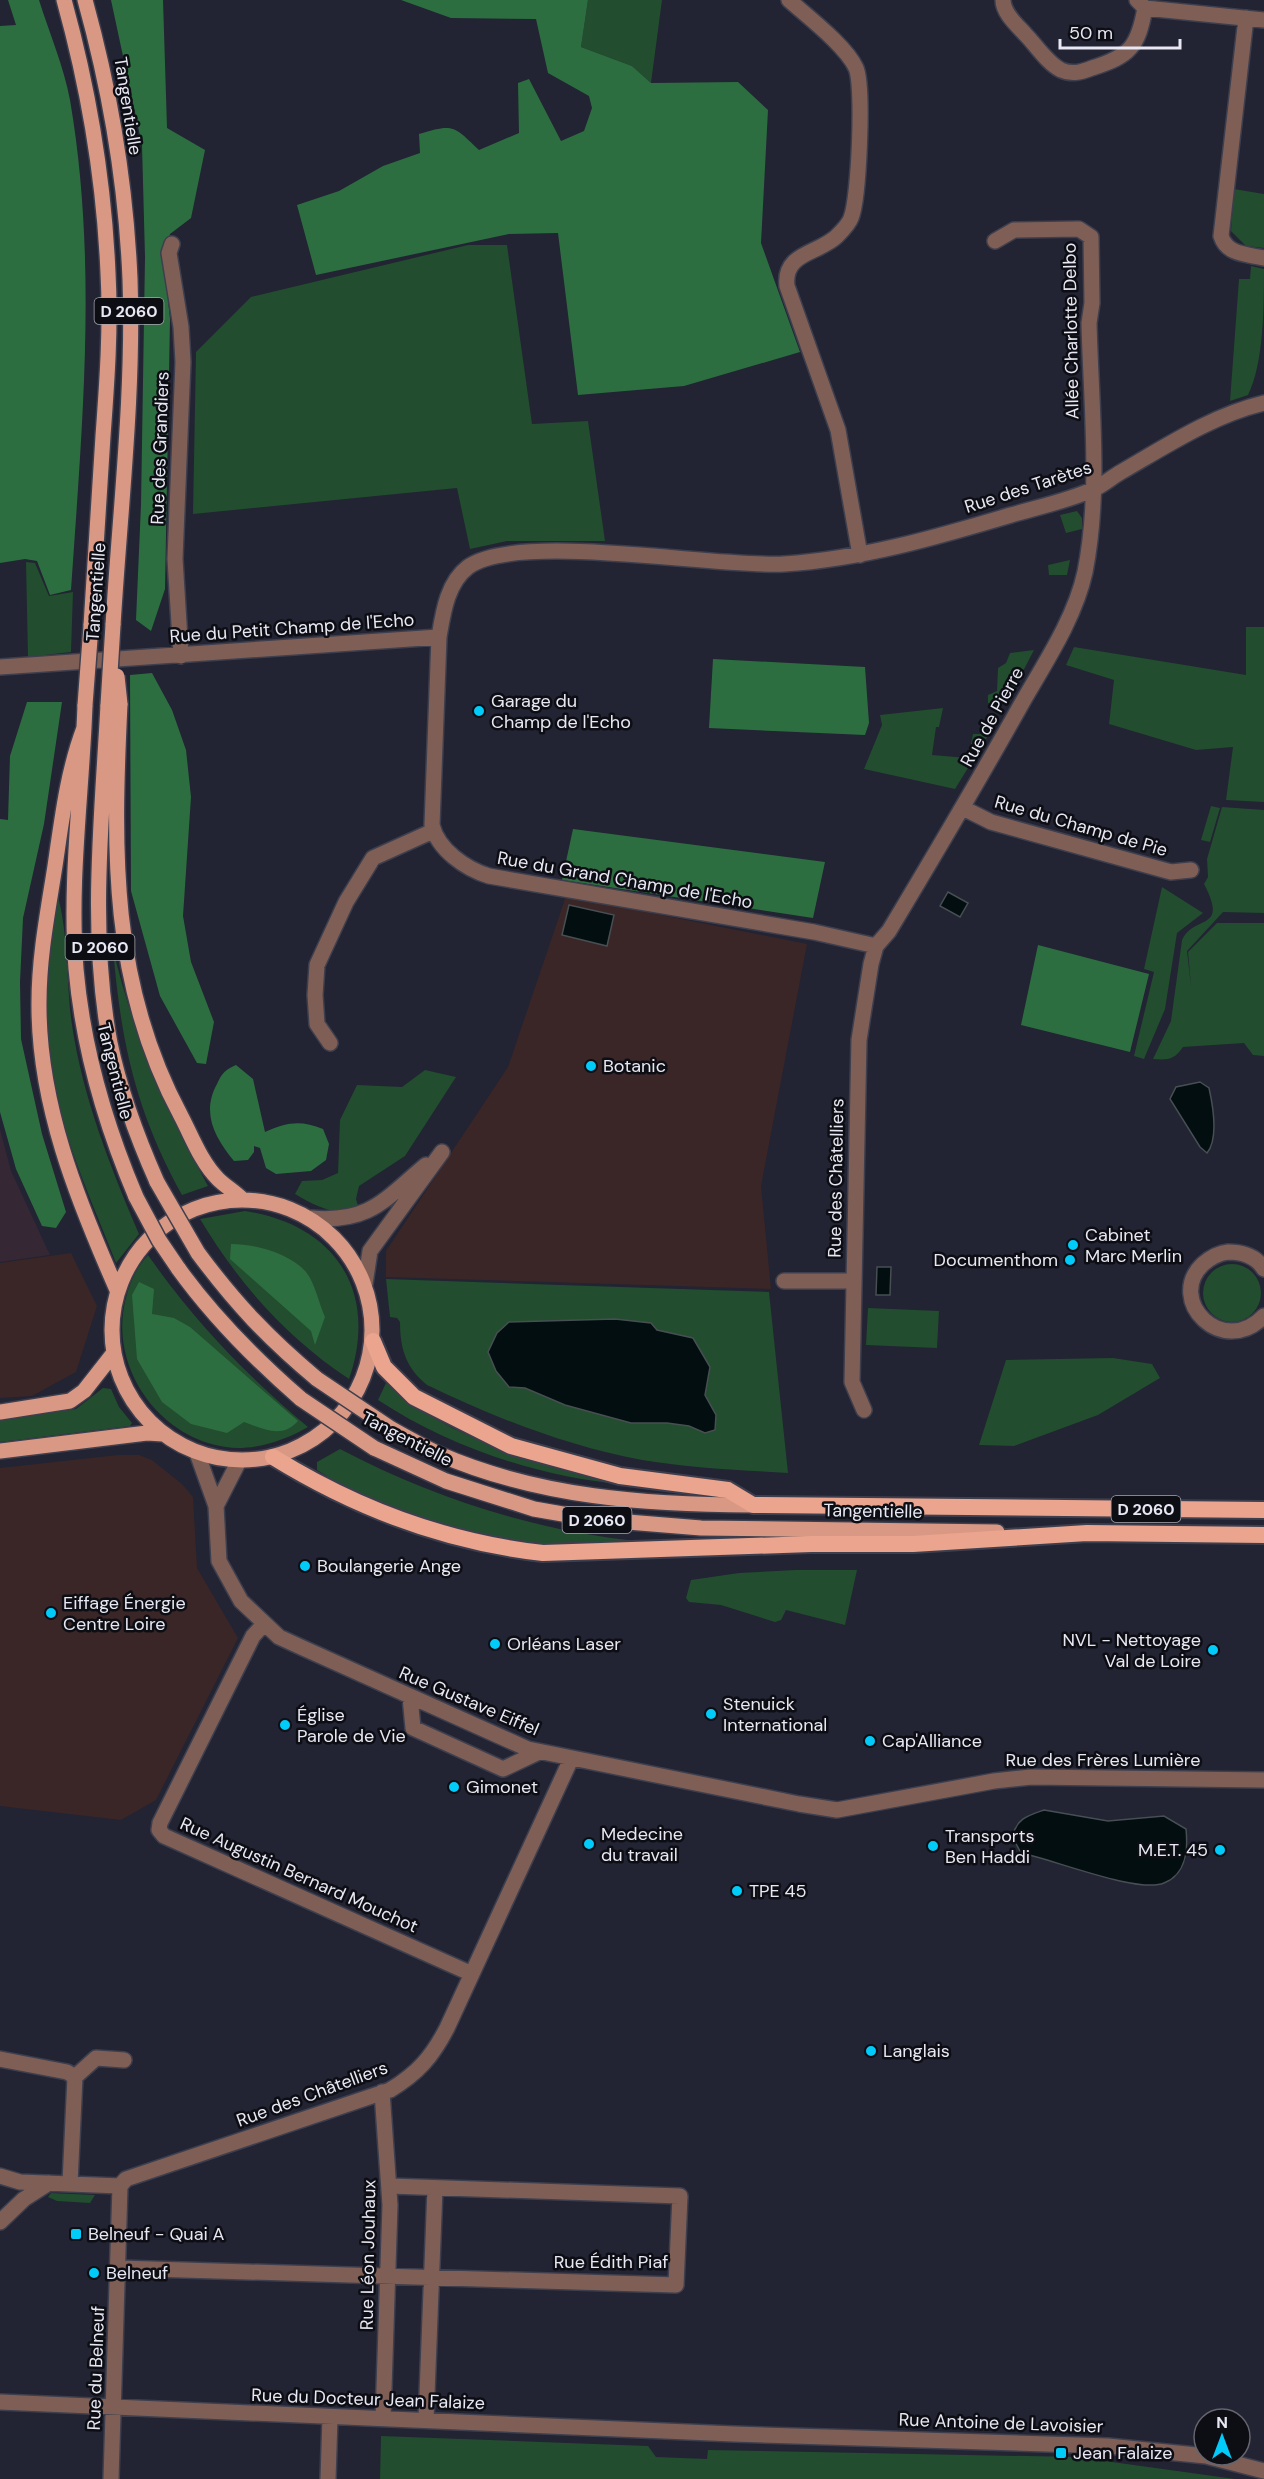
<svg xmlns="http://www.w3.org/2000/svg" width="1264" height="2479" font-family="'DM Sans',sans-serif">
<style>
.commercial{fill:#3a2627}
.education{fill:#352733}
.green{fill:#224d2e}
.forest{fill:#2d6e40}
.water{fill:#020e0f;stroke:#474f53;stroke-width:1.5}
.lines{fill:none;stroke-linecap:round;stroke-linejoin:round}
.minor-casing{stroke:#3e3f4e;stroke-width:18}
.primary-casing{stroke:#3e3f4e;stroke-width:18}
.trunk-casing{stroke:#3e3f4e;stroke-width:20}
.minor{stroke:#7f5f55;stroke-width:15}
.primary{stroke:#d99884;stroke-width:15}
.trunk{stroke:#eba48d;stroke-width:16}
.primary-bridge-casing{stroke:#3e3f4e;stroke-width:18;stroke-linecap:butt}
.primary-bridge{stroke:#d99884;stroke-width:15}
.poi-dot{fill:#00cbf9;stroke:#0d0d14;stroke-width:2}
.labels{text-anchor:middle;dominant-baseline:central;stroke-width:5;stroke-linejoin:round;paint-order:stroke}
.shield{fill:#0d0d14;stroke:#a6a6b0;stroke-width:1.5}
.shield-label{font-size:16px;font-weight:bold;fill:#e7e8f3}
.street-label{font-size:18px;fill:#e7e8f3;stroke:#0d0d14}
.poi-label{font-size:18px;fill:#e7e8f3;stroke:#0d0d14;text-anchor:start}
</style>
<rect width="100%" height="100%" fill="#222333"/>
<!-- commercial -->
<path class="commercial" d="M566,896L807,944L761,1186L771,1289L386,1277V1251L508,1067Z
M71,1253L97,1306L76,1372L32,1396L0,1398V1263Z
M118,1455H139L152,1460L182,1484L193,1497L197,1568L238,1638L156,1800L121,1820L0,1806V1468Z"/>
<!-- education -->
<path class="education" d="M0,1129L11,1171L50,1255L0,1262Z"/>
<!-- green -->
<path class="green" d="M588,0H662L651,83L632,66L581,47Z
M1234,189L1264,194V248L1246,246L1231,231Z
M468,245H507L532,424L588,421L605,541H507L470,549L457,488L193,514L196,352L251,297Z
M1251,266L1264,269C1264,306 1264,363 1248,395L1230,401L1239,279H1250Z
M1077,511L1082,518V529L1066,533L1060,515Z
M1070,560L1067,575H1049L1048,565Z
M26,562L35,563L49,596L73,592L71,652L28,657Z
M1246,627H1264V802L1226,800L1233,747L1196,750L1109,724L1114,680L1066,665L1074,647L1246,675Z
M1034,650L1007,702L988,703V695L997,691L998,668L1006,663L1010,653Z
M943,708L939,727H936L932,755L968,758L973,734H989L955,789L864,769L882,725L880,715Z
M1211,806L1220,808L1210,842L1201,840Z
M1222,807L1264,810V913L1223,912L1187,951L1191,986L1188,952L1217,923H1264V1056L1253,1055L1244,1043L1183,1047C1174,1060 1168,1060 1153,1059L1171,1021L1182,940C1194,914 1229,932 1204,884L1208,877L1207,859Z
M1162,887L1203,913L1177,933L1165,1009L1144,1059L1134,1056L1154,972L1144,969Z
M57,893C69,935 66,981 72,1025C83,1098 110,1166 139,1234L116,1263C87,1189 52,1115 47,1035C45,988 51,940 57,893Z
M113,949C134,1037 165,1107 208,1186L182,1195C136,1112 121,1043 113,949Z
M425,1070L456,1077L405,1156L359,1186L356,1199L359,1209C335,1217 316,1206 295,1194L302,1181L322,1180L338,1173L340,1120L357,1085L402,1087Z
M245,1211C336,1225 379,1292 349,1379C286,1337 239,1284 200,1219Z
M148,1255C194,1321 247,1376 308,1427C287,1439 263,1448 238,1448C169,1446 115,1380 123,1313C126,1292 133,1271 148,1255Z
M1203 1293a29 29 0 1 1 58 0a29 29 0 1 1-58 0Z
M386,1279L769,1292L788,1473C739,1470 690,1468 642,1460C566,1446 496,1418 427,1385C406,1368 400,1349 400,1322L397,1318L390,1317Z
M868,1308L939,1311L937,1348L866,1345Z
M1113,1358L1152,1364L1160,1378L1098,1415L1014,1446L979,1445L1006,1360Z
M386,1383C453,1443 543,1464 628,1485C542,1478 451,1448 378,1400Z
M103,1388L111,1389L119,1407L132,1423L130,1426L0,1442V1420L76,1409Z
M340,1449C431,1497 532,1530 636,1541C622,1547 602,1544 586,1545C491,1548 397,1521 317,1470V1462Z
M795,1570H857L845,1625L786,1610L781,1620L775,1622L721,1605L689,1602L686,1598L691,1580L739,1573Z
M51,2193L95,2195L90,2203L57,2201L48,2197Z
M381,2436L648,2446L656,2457L707,2459L708,2450L1076,2457L1235,2479H380Z"/>
<!-- forest -->
<path class="forest" d="M8,0H39C49,32 64,67 70,100C98,263 82,427 71,590L50,595L37,561L25,559L0,563V26L16,25Z
M111,0H163L167,128L205,150L191,218L170,234L164,261L170,319L165,589L151,631L136,620L141,505L145,257L142,145Z
M401,0H588L581,47L632,66L651,83L738,82L768,110L761,243L800,352L684,386L578,395L558,233L509,234L316,275L297,205L339,191L383,166L420,153L419,134C454,123 454,126 479,150L519,133L518,83L529,79L561,141L584,131L592,108L589,96L548,73L536,19L451,18Z
M713,659L865,667L869,723L865,735L709,728Z
M152,673L172,710L186,750L191,797L183,916L191,962L214,1022L206,1064L197,1063L160,996L131,891L130,675Z
M27,702H62L44,824L23,918L20,982L21,1039L42,1134L66,1212L56,1228L42,1226L16,1169L0,1112V819L8,820L10,756Z
M573,829L825,862L813,918L562,880Z
M1038,945L1149,974L1130,1052L1021,1025Z
M236,1065L253,1079L265,1132C287,1122 301,1120 323,1129L329,1144L326,1160L311,1171L276,1174L266,1168L260,1148L254,1146V1152L248,1160L234,1161C215,1138 201,1113 217,1084C222,1073 225,1070 236,1065Z
M231,1244C255,1244 289,1253 306,1272C315,1283 319,1304 325,1317L315,1345L311,1331L230,1259Z
M139,1282L154,1289L152,1314L174,1318L190,1327L298,1421C282,1439 264,1429 244,1422L227,1433L191,1424L162,1402L137,1359L132,1295Z"/>
<!-- water -->
<path class="water" d="M948,892L968,903L960,917L940,906Z
M569,905L614,915L607,946L562,935Z
M1200,1082L1209,1088C1213,1106 1219,1138 1207,1153L1200,1147L1170,1099L1176,1087Z
M877,1267H891L890,1295H876Z
M615,1319L651,1323L657,1330L693,1338L710,1367L705,1395L716,1415L715,1430L705,1433L689,1426L667,1423H631L565,1405L525,1388L509,1387L496,1371L488,1352L497,1333L509,1322Z
M1044,1810L1108,1821L1164,1816L1186,1829C1188,1849 1187,1874 1164,1883C1138,1894 1052,1859 1021,1853L1012,1836C1018,1818 1027,1816 1044,1810Z"/>
<g class="lines">
<defs>
<path id="minor" d="M789,0C808,17 846,46 856,68C864,86 859,199 851,218C849,224 842,231 837,236C819,254 783,252 787,286L838,430L860,555
M1003,0C1003,13 1017,25 1025,34C1036,45 1047,63 1061,70C1072,75 1082,72 1092,68C1130,56 1138,47 1145,8
M1137,0L1145,8L1264,20
M1246,18L1221,236C1227,255 1247,254 1264,258
M172,244L169,253L181,327L183,362L175,559L181,656
M439,637L432,825C438,850 466,869 489,876L814,932L876,946
M0,667L439,637C443,613 447,583 468,567C517,531 716,568 784,564C862,559 937,537 1011,515C1038,507 1068,501 1094,489C1103,485 1112,477 1121,472C1166,446 1213,415 1264,403
M963,808L991,822L1171,872L1191,870
M330,1043L317,1024L315,995L317,965L346,902L373,858L433,831
M311,1218C370,1223 384,1200 426,1165
M1264,1269C1256,1256 1242,1252 1228,1252C1218,1253 1210,1258 1203,1264C1165,1300 1223,1359 1264,1316
M784,1281H853
M365,1284L370,1251L442,1152
M864,1410L852,1382L859,1040L871,964L876,946L889,931C934,856 979,780 1022,703C1045,663 1075,618 1085,572C1101,491 1091,405 1089,323L1092,303L1091,237L1079,229L1014,230L995,241
M197,1453L216,1506L219,1561L241,1601L279,1637L303,1648L528,1749L799,1804L837,1810L994,1781L1031,1777L1264,1780
M216,1506L239,1461
M264,1624L253,1636L160,1823L159,1830L164,1836L472,1974
M410,1697L413,1728L503,1769L539,1752
M0,2059L67,2072L75,2077L70,2183
M75,2077L96,2058L124,2060
M382,2092L390,2205L383,2419
M0,2176L20,2182L120,2186
M120,2186L126,2179L390,2090C418,2073 432,2057 447,2028L571,1759
M0,2222L24,2199L49,2183
M119,2268L676,2285L680,2196L390,2186
M0,2402L734,2434L1108,2446L1206,2456L1264,2471
M426,2420L435,2188
M111,2479L120,2186
M328,2479L330,2417"/>
<path id="primary" d="M64,0C89,90 104,180 108,273C111,327 107,382 103,436C99,500 95,563 91,626
M85,0C110,90 126,185 130,279C134,394 120,510 113,625
M120,704C113,850 110,984 181,1116C192,1137 201,1162 218,1179C225,1186 235,1192 242,1199
M85,705C82,792 69,881 76,969C83,1049 105,1124 136,1197
M108,705C102,817 89,932 110,1043C120,1091 137,1137 157,1182
M84,728C67,773 62,819 55,866C48,911 39,956 39,1002C38,1103 77,1199 117,1290
M112 1330a130 130 0 1 1 260 0a130 130 0 1 1-260 0Z
M198,1253C236,1304 268,1338 317,1379
M178,1268C214,1318 255,1359 301,1399
M0,1412L70,1401L84,1391L113,1354
M390,1428C406,1437 422,1446 439,1454C538,1497 647,1505 753,1505
M374,1448L446,1481L534,1509L591,1519L701,1528L997,1532
M0,1451L147,1433L163,1434"/>
<path id="trunk" d="M373,1341L384,1367L414,1397L511,1446L620,1476L728,1490L753,1505L1264,1510
M273,1457C357,1509 445,1542 543,1553L811,1544H913L1087,1533L1264,1535"/>
</defs>
<!-- minor casing -->
<use href="#minor" class="minor-casing"/>
<!-- primary casing -->
<use href="#primary" class="primary-casing"/>
<!-- trunk casing -->
<use href="#trunk" class="trunk-casing"/>
<!-- minor -->
<use href="#minor" class="minor"/>
<!-- primary -->
<use href="#primary" class="primary"/>
<!-- trunk -->
<use href="#trunk" class="trunk"/>
<defs>
<path id="primary-bridge" d="M117,676L120,704
M85,705L91,626
M108,705L113,625
M157,1182L198,1253
M136,1197L159,1240L178,1268
M317,1379L390,1428
M301,1399L374,1448"/>
</defs>
<!-- primary-bridge casing -->
<use href="#primary-bridge" class="primary-bridge-casing"/>
<!-- primary-bridge -->
<use href="#primary-bridge" class="primary-bridge"/>
</g>
<!-- markers -->
<g class="poi-dot">
<circle cx="479" cy="711" r="6"/>
<circle cx="591" cy="1066" r="6"/>
<circle cx="1073" cy="1245" r="6"/>
<circle cx="1070" cy="1260" r="6"/>
<circle cx="305" cy="1566" r="6"/>
<circle cx="51" cy="1613" r="6"/>
<circle cx="495" cy="1644" r="6"/>
<circle cx="1213" cy="1650" r="6"/>
<circle cx="711" cy="1714" r="6"/>
<circle cx="285" cy="1725" r="6"/>
<circle cx="870" cy="1741" r="6"/>
<circle cx="454" cy="1787" r="6"/>
<circle cx="589" cy="1844" r="6"/>
<circle cx="933" cy="1846" r="6"/>
<circle cx="1220" cy="1850" r="6"/>
<circle cx="737" cy="1891" r="6"/>
<circle cx="871" cy="2051" r="6"/>
<rect x="70" y="2228" width="12" height="12" rx="3"/>
<circle cx="94" cy="2273" r="6"/>
<rect x="1055" y="2447" width="12" height="12" rx="3"/>
</g>
<g class="labels">
<!-- shield labels -->
<g class="shield">
<rect x="94.5" y="298" width="69" height="26" rx="4.5"/>
<rect x="65.5" y="934" width="69" height="26" rx="4.5"/>
<rect x="1111.5" y="1496" width="69" height="26" rx="4.5"/>
<rect x="562.5" y="1507" width="69" height="26" rx="4.5"/>
</g>
<g class="shield-label">
<text x="129" y="311">D 2060</text>
<text x="100" y="947">D 2060</text>
<text x="1146" y="1509">D 2060</text>
<text x="597" y="1520">D 2060</text>
</g>
<!-- street labels -->
<g class="street-label">
<text transform="translate(128 106) rotate(81)">Tangentielle</text>
<text transform="translate(1071 331) rotate(-91)">Allée Charlotte Delbo</text>
<text transform="translate(160 448) rotate(-88)">Rue des Grandiers</text>
<text transform="translate(1028 487) rotate(-18)">Rue des Tarètes</text>
<text transform="translate(96 592) rotate(-86)">Tangentielle</text>
<text transform="translate(292 628) rotate(-4)">Rue du Petit Champ de l'Echo</text>
<text transform="translate(992 717) rotate(-61)">Rue de Pierre</text>
<text transform="translate(1081 826) rotate(16)">Rue du Champ de Pie</text>
<text transform="translate(625 880) rotate(10)">Rue du Grand Champ de l'Echo</text>
<text transform="translate(115 1071) rotate(76)">Tangentielle</text>
<text transform="translate(836 1178) rotate(-89)">Rue des Châtelliers</text>
<text transform="translate(407 1439) rotate(27)">Tangentielle</text>
<text transform="translate(873 1511) rotate(1)">Tangentielle</text>
<text transform="translate(469 1701) rotate(23)">Rue Gustave Eiffel</text>
<text x="1103" y="1760">Rue des Frères Lumière</text>
<text transform="translate(299 1875) rotate(24)">Rue Augustin Bernard Mouchot</text>
<text transform="translate(312 2094) rotate(-20)">Rue des Châtelliers</text>
<text transform="translate(368 2255) rotate(-89)">Rue Léon Jouhaux</text>
<text x="611" y="2262">Rue Édith Piaf</text>
<text transform="translate(96 2368) rotate(-88)">Rue du Belneuf</text>
<text transform="translate(368 2399) rotate(2)">Rue du Docteur Jean Falaize</text>
<text transform="translate(1001 2423) rotate(2)">Rue Antoine de Lavoisier</text>
</g>
<!-- poi labels -->
<g class="poi-label">
<text x="491" y="701">Garage du<tspan x="491" dy="21">Champ de l'Echo</tspan></text>
<text x="603" y="1066">Botanic</text>
<text x="1085" y="1235">Cabinet<tspan x="1085" dy="21">Marc Merlin</tspan></text>
<text x="1058" y="1260" text-anchor="end">Documenthom</text>
<text x="317" y="1566">Boulangerie Ange</text>
<text x="63" y="1603">Eiffage Énergie<tspan x="63" dy="21">Centre Loire</tspan></text>
<text x="1201" y="1640" text-anchor="end">NVL - Nettoyage<tspan x="1201" dy="21">Val de Loire</tspan></text>
<text x="507" y="1644">Orléans Laser</text>
<text x="723" y="1704">Stenuick<tspan x="723" dy="21">International</tspan></text>
<text x="297" y="1715">Église<tspan x="297" dy="21">Parole de Vie</tspan></text>
<text x="882" y="1741">Cap'Alliance</text>
<text x="466" y="1787">Gimonet</text>
<text x="601" y="1834">Medecine<tspan x="601" dy="21">du travail</tspan></text>
<text x="945" y="1836">Transports<tspan x="945" dy="21">Ben Haddi</tspan></text>
<text x="1208" y="1850" text-anchor="end">M.E.T. 45</text>
<text x="749" y="1891">TPE 45</text>
<text x="883" y="2051">Langlais</text>
<text x="88" y="2234">Belneuf - Quai A</text>
<text x="106" y="2273">Belneuf</text>
<text x="1073" y="2453">Jean Falaize</text>
</g>
</g>
<!-- north arrow -->
<g transform="translate(1222 2437)"><circle r="28" fill="#0d0d14" stroke="#64656d" stroke-width="1.5"/>
<path d="M0-4.5L10 22L0 15L-10 22Z" fill="#00cbf9"/>
<text y="-9" font-size="16" font-weight="bold" text-anchor="middle" fill="#e7e8f3">N</text>
</g>
<!-- scale -->
<path d="M1060 39v9h120v-9" fill="none" stroke="#e7e8f3" stroke-width="3"/>
<text x="1069" y="39" font-size="18" fill="#e7e8f3" stroke="#0d0d14" stroke-width="4.5" paint-order="stroke">50 m</text>
</svg>
